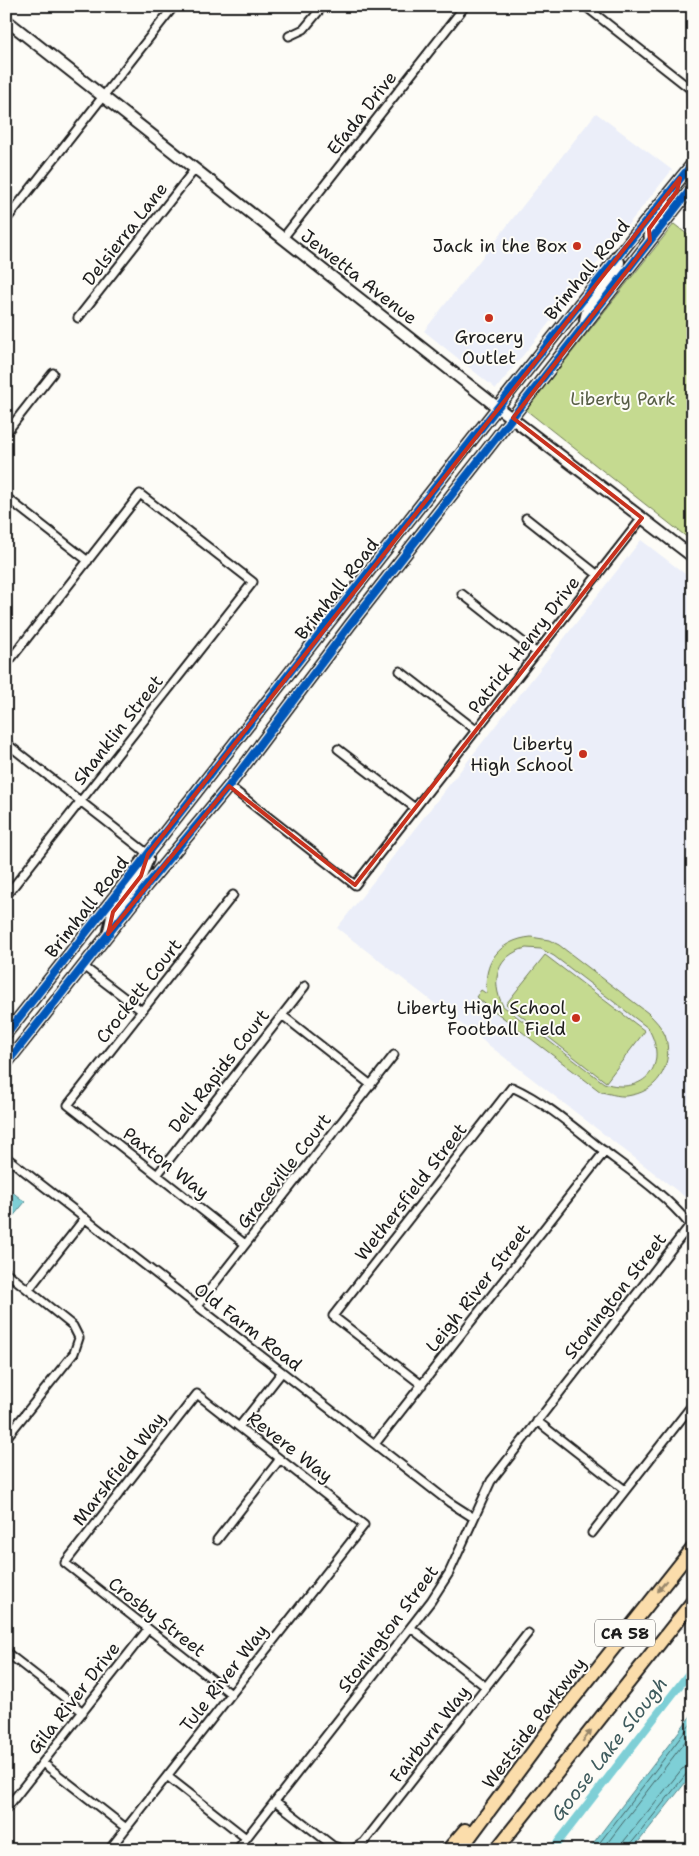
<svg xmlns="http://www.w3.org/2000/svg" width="699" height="1856" font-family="'Shantell Sans',sans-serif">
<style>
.built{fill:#ebeef9}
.green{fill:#c5da90;stroke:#707b56;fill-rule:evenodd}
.water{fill:#7ecfd6;stroke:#57878c}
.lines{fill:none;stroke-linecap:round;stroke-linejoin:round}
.shore{stroke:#436466;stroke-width:1}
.canal{stroke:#7ecfd6;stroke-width:8}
.street-casing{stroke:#1c1c1c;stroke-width:11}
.secondary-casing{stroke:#1c1c1c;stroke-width:14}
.highway-casing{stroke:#1c1c1c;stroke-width:16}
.street{stroke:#fdfcf7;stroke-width:7}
.secondary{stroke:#fdfcf7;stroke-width:10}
.highway{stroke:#fbddab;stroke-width:12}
.cycleway-casing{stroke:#fdfcf7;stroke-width:11}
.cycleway{stroke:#0057b8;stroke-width:8}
.oneway{fill:#97866b}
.marked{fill:none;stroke:#c8321e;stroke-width:4;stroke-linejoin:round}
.poi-dot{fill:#c8321e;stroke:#fdfcf7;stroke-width:2}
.labels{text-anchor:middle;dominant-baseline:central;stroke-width:4;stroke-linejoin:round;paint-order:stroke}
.shield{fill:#fdfcf7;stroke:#605f5e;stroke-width:1}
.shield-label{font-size:16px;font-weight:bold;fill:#1c1c1c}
.street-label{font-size:18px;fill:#1c1c1c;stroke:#fdfcf7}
.poi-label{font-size:18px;fill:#1c1c1c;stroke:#fdfcf7;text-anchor:end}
.park-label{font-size:18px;fill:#575e45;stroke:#fdfcf7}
.water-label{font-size:19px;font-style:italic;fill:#3e5b5d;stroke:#fdfcf7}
</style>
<rect width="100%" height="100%" fill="#fdfcf7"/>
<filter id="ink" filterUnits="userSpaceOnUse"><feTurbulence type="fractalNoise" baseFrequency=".02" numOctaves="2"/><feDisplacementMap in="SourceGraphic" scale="10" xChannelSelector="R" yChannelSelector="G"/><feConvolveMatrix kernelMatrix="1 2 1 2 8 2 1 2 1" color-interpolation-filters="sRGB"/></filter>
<g filter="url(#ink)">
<!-- built -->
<path class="built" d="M596,113L672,170L496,389L424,331Z
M641,540L693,580V1203L337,928Z"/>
<!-- green -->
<path class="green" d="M674,224L693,239V542L526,410Z
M531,937L549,940L559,945L648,1013C655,1020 661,1026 665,1035C674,1061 660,1090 632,1095C621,1098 612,1094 601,1092L476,997L481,990L487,994C482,962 500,940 531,937ZM526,948L541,949L554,956L648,1028C670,1065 644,1096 604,1083L503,1006C490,981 497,955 526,948Z
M545,955L645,1031L606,1082L506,1004Z"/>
<!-- water -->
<path class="water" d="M6,1187L25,1202L6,1225Z
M693,1713V1773L632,1850H588Z"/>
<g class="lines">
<!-- shore -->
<path class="shore" d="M594,1850L693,1721
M602,1850L693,1731
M622,1850L624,1841L682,1769L693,1764
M628,1850L630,1845L687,1773L693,1771"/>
<!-- canal -->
<path class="canal" d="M552,1850L693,1668"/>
<defs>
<path id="street" d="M585,6L693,91
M289,36L304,29L323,6
M6,220L174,6
M283,238L465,6
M78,318L195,169
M6,433L53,373
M6,497L88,561
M526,518L598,575
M462,594L537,653
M6,665L140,494L253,582L6,896
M400,671L476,730
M6,743L148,854
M338,749L415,808
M229,786L355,885L642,518
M233,895L68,1105L245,1244
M83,966L142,1011
M282,1015L371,1085
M6,1157L449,1502L474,1518
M157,1175L305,986
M6,1272L73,1326L79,1338L74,1353L6,1438
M29,1289L85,1218
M197,1306L394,1055
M537,1421L625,1490
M239,1427L282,1372
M375,1444L605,1151
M592,1533L693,1404
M217,1540L280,1459
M411,1628L486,1687
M6,1652L83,1712
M43,1763L126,1828
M167,1776L246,1838
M275,1801L333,1846L346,1850
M6,1809L148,1629
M109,1850L364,1525L197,1394L65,1563L231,1694
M237,1850L431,1601L449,1573L491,1481L690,1225C665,1194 632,1172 600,1148C572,1126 545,1102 512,1087L333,1316L422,1385
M352,1850L364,1842L528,1633"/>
<path id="secondary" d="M6,20L497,407L693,557
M650,241L649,229L667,205
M585,320L588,308L618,269L619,262L617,256
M109,931L113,912L141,876L148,859
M6,1034C236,744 460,450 693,163
M6,1064L147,885L229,786L350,625L693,186"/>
<path id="highway" d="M448,1850L465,1830
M460,1850L558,1718L693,1548
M496,1850L693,1601"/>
</defs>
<!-- street casing -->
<use href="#street" class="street-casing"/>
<!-- secondary casing -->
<use href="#secondary" class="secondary-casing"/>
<!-- highway casing -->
<use href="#highway" class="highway-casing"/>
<!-- street -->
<use href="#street" class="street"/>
<!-- secondary -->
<use href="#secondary" class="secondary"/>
<!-- highway -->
<use href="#highway" class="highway"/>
<defs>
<path id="cycleway" d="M6,1034C236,744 460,450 693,163
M6,1064L147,885L229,786L350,625L693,186"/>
</defs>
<!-- cycleway casing -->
<use href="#cycleway" class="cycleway-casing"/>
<!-- cycleway -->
<use href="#cycleway" class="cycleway"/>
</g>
<!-- one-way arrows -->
<defs><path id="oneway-solid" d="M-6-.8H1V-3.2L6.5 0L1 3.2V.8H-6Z" transform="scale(1.25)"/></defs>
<g class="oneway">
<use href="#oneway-solid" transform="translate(662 1586) rotate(128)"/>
<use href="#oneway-solid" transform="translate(587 1736) rotate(-52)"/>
</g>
</g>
<!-- marked area -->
<path class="marked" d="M680,178L677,191L649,229L650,241L513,418L642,518L355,885L229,786L108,934L113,912L141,876L148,854Z"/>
<!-- markers -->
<g class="poi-dot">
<circle cx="577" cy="246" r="5"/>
<circle cx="489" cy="318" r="5"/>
<circle cx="583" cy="754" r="5"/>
<circle cx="576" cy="1018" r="5"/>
</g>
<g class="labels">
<!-- shield labels -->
<rect class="shield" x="595" y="1619.5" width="60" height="27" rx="4"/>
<g class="shield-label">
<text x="625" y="1633">CA 58</text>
</g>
<!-- street labels -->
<g class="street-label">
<text transform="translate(362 113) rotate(-52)">Efada Drive</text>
<text transform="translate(125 234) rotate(-52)">Delsierra Lane</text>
<text transform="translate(587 270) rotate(-51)">Brimhall Road</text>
<text transform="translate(359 277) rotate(38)">Jewetta Avenue</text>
<text transform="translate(337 589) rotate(-52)">Brimhall Road</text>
<text transform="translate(524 645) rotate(-52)">Patrick Henry Drive</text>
<text transform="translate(118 730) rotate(-52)">Shanklin Street</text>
<text transform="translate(87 907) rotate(-52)">Brimhall Road</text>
<text transform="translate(139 991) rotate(-52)">Crockett Court</text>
<text transform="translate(219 1071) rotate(-52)">Dell Rapids Court</text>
<text transform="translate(166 1163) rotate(38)">Paxton Way</text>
<text transform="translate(284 1171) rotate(-52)">Graceville Court</text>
<text transform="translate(411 1192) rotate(-52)">Wethersfield Street</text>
<text transform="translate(478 1288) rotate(-52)">Leigh River Street</text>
<text transform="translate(615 1296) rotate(-52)">Stonington Street</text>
<text transform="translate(248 1327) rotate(38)">Old Farm Road</text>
<text transform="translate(290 1447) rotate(38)">Revere Way</text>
<text transform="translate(119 1469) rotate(-52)">Marshfield Way</text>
<text transform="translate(157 1617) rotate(38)">Crosby Street</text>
<text transform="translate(388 1629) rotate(-53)">Stonington Street</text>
<text transform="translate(224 1678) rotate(-52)">Tule River Way</text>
<text transform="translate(74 1698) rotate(-52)">Gila River Drive</text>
<text transform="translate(534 1723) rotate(-53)">Westside Parkway</text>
<text transform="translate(430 1734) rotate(-52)">Fairburn Way</text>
</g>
<!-- poi labels -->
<g class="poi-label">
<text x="567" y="246">Jack in the Box</text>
<text x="489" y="337" text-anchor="middle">Grocery<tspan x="489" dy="21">Outlet</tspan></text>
<text x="573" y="744">Liberty<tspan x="573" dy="21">High School</tspan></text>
<text x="566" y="1008">Liberty High School<tspan x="566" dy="21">Football Field</tspan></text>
</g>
<!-- park labels -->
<g class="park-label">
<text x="623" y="399">Liberty Park</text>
</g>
<!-- water labels -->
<g class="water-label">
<text transform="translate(609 1749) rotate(-52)">Goose Lake Slough</text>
</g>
</g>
<!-- margin -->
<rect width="699" height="1856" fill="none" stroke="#fdfcf7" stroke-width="25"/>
<rect x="12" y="12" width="674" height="1831" fill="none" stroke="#1c1c1c" stroke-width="2" filter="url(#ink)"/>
</svg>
